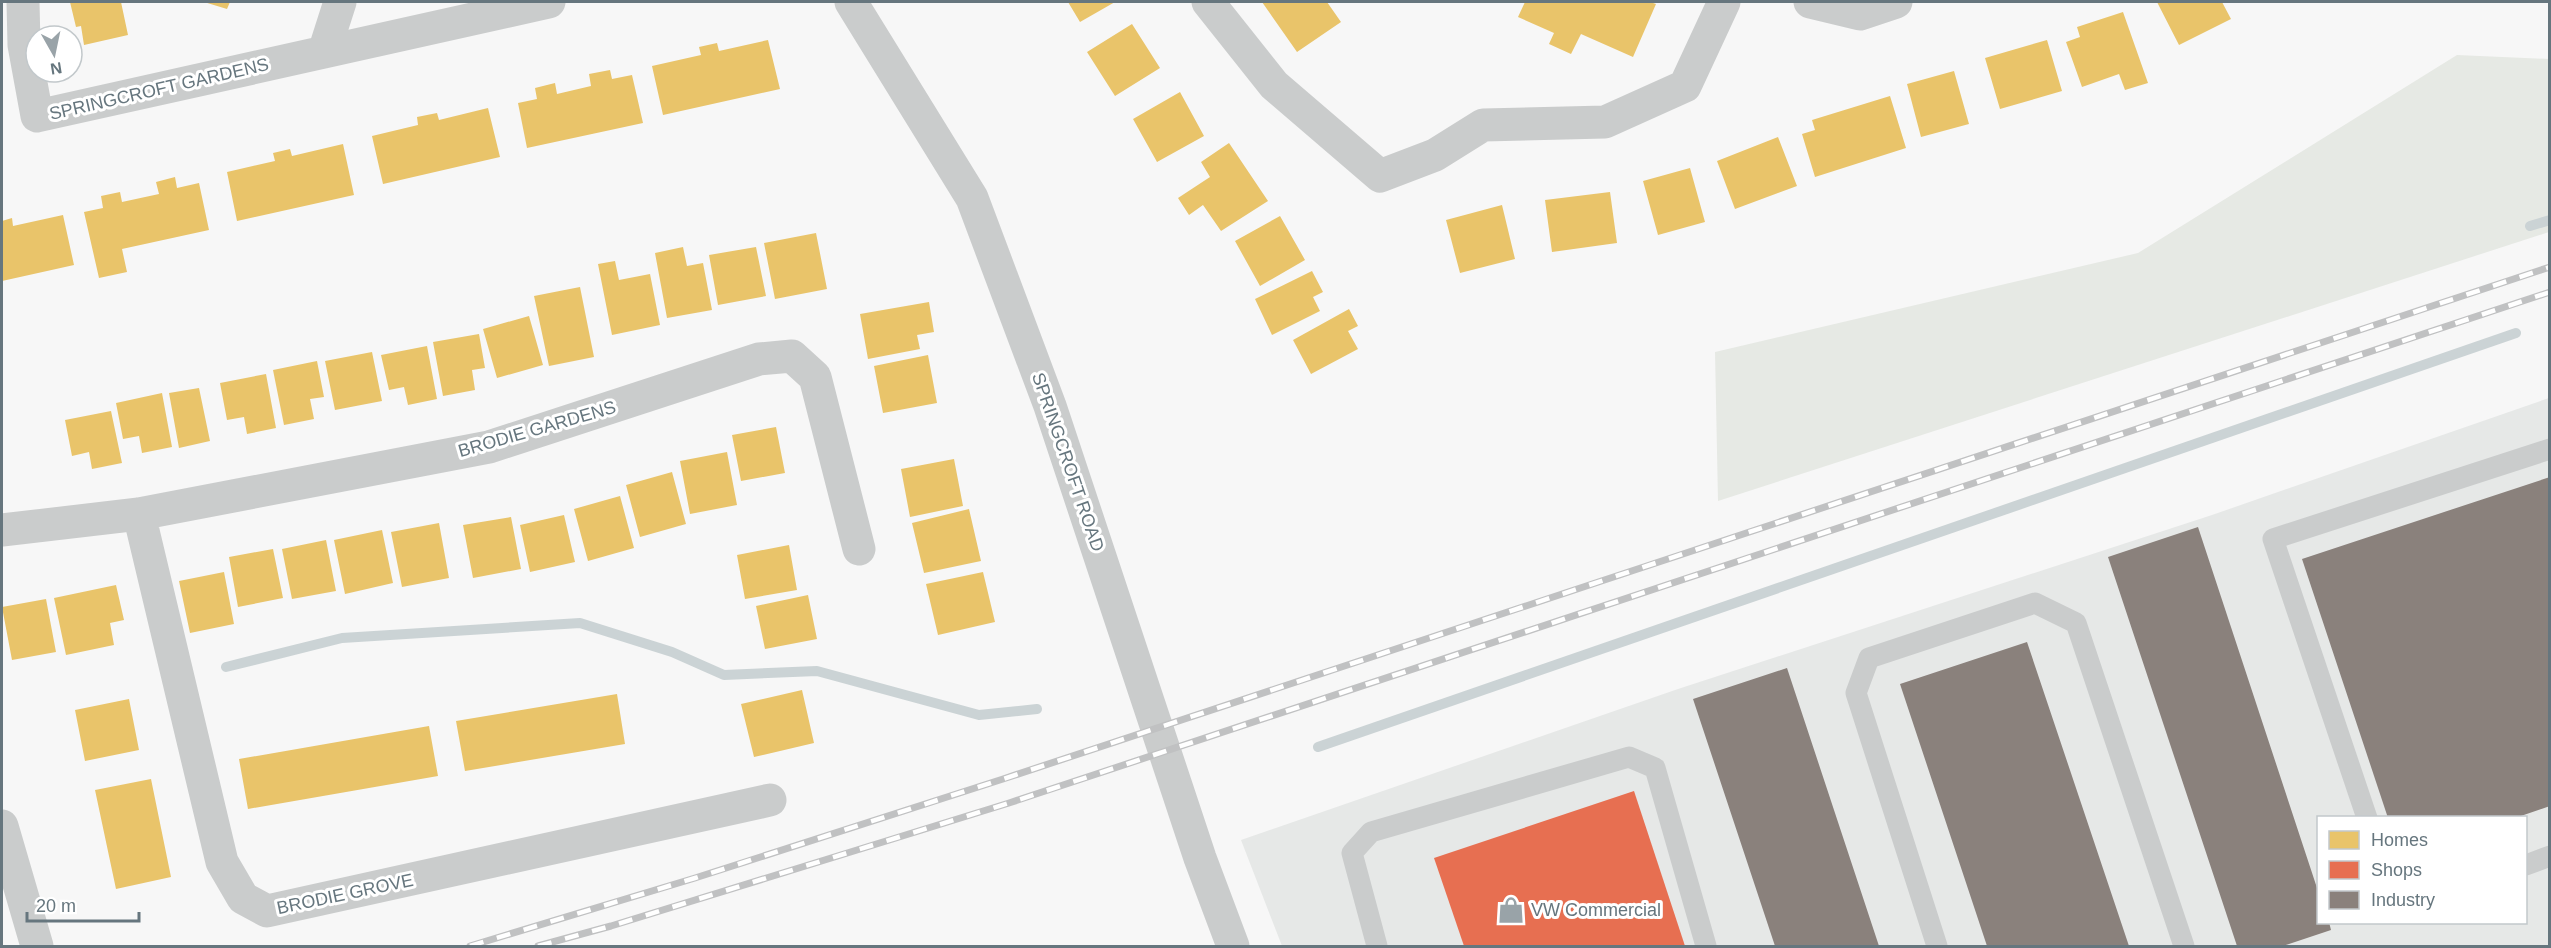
<svg xmlns="http://www.w3.org/2000/svg" width="2551" height="948" font-family="Helvetica,sans-serif">
<style>
.built{fill:#e6e8e7;fill-rule:evenodd}
.green{fill:#e6e9e4}
.homes{fill:#e9c46a}
.shops{fill:#e76f51}
.industry{fill:#8a817c}
.lines{fill:none;stroke-linecap:round;stroke-linejoin:round}
.stream{stroke:#cbd3d5;stroke-width:10}
.service{stroke:#cacccc;stroke-width:21}
.minor{stroke:#cacccc;stroke-width:33}
.tertiary{stroke:#cacccc;stroke-width:33}
.rail-casing{stroke:#c0c1c2;stroke-width:7}
.rail{stroke:#fff;stroke-width:4.5;stroke-dasharray:14;stroke-linecap:butt}
.labels{text-anchor:middle;dominant-baseline:central;stroke-width:6;stroke-linejoin:round;paint-order:stroke}
.street-label{font-size:18px;fill:#66767e;stroke:#fff}
.poi-label{font-size:18px;fill:#66767e;stroke:#fff;text-anchor:start}
</style>
<rect width="100%" height="100%" fill="#f7f7f7"/>
<!-- built -->
<path class="built" d="M2549,398V946H1282L1241,840L1678,689L2212,515ZM2318,818H2526V922H2318Z"/>
<!-- green -->
<path class="green" d="M2457,55L2549,59V232L1718,501L1715,352L2138,253Z"/>
<!-- homes -->
<path class="homes" d="M70,2H121L128,35L84,45L81,26L76,27Z
M204,2H230L227,9Z
M1068,2H1115L1080,22Z
M1262,2H1327L1341,22L1297,52Z
M1525,2H1650L1656,4L1633,57L1581,34L1571,54L1549,44L1554,33L1518,17Z
M2157,2H2222L2231,19L2179,45Z
M2123,12L2148,83L2125,90L2119,74L2082,87L2066,42L2080,37L2077,27Z
M1132,24L1160,68L1115,96L1087,52Z
M768,40L780,89L663,115L652,66L701,55L699,47L717,43L719,51Z
M2047,40L2062,91L2000,109L1985,58Z
M610,70L612,79L632,75L643,123L527,148L518,103L537,99L535,88L555,83L557,94L591,86L589,74Z
M1954,71L1969,124L1921,137L1907,84Z
M1180,92L1204,136L1157,162L1133,119Z
M1890,96L1906,148L1815,177L1802,134L1815,130L1812,120Z
M488,108L500,157L383,184L372,136L418,125L417,117L437,113L439,120Z
M1778,137L1797,186L1735,209L1717,161Z
M1229,143L1268,201L1221,231L1203,205L1189,215L1178,198L1210,177L1201,162Z
M343,144L354,195L237,221L227,172L275,161L273,153L290,149L292,156Z
M1690,168L1705,222L1658,235L1643,181Z
M175,177L177,188L199,183L209,230L122,249L127,272L99,278L84,212L103,208L101,196L120,192L122,202L159,194L156,182Z
M1610,192L1617,243L1552,252L1545,200Z
M1502,205L1515,259L1460,273L1446,220Z
M63,215L74,265L2,281V221L12,218L13,226Z
M1280,216L1305,260L1260,286L1235,241Z
M816,233L827,289L775,299L764,243Z
M683,247L687,266L703,263L712,310L667,318L655,253Z
M756,247L766,296L718,305L709,255Z
M615,261L619,280L650,274L660,325L612,335L598,264Z
M1312,271L1323,292L1313,297L1320,311L1272,335L1255,299Z
M580,287L594,357L549,366L534,296Z
M929,302L934,332L917,335L920,349L868,359L860,314Z
M1349,309L1358,326L1348,331L1358,349L1311,374L1293,340Z
M529,316L543,365L497,378L483,329Z
M479,334L485,368L472,370L475,390L443,396L433,342Z
M427,346L437,399L408,405L404,387L389,390L381,355Z
M372,352L382,401L335,410L325,361Z
M928,355L937,403L883,413L874,366Z
M317,361L324,397L310,399L314,419L284,425L273,370Z
M266,374L276,428L247,434L244,417L227,420L220,383Z
M199,388L210,441L179,448L169,393Z
M162,393L172,447L142,453L139,436L123,439L116,403Z
M111,411L122,463L92,469L89,452L72,456L65,420Z
M776,427L785,473L741,481L732,435Z
M727,452L737,505L690,514L680,461Z
M954,459L963,506L910,517L901,469Z
M672,472L686,524L640,537L626,485Z
M620,496L634,548L588,561L574,509Z
M969,509L981,561L924,573L912,523Z
M564,515L575,562L530,572L520,525Z
M511,517L521,569L473,578L463,525Z
M439,523L449,578L402,587L391,532Z
M382,530L393,583L345,594L334,540Z
M326,540L336,591L292,599L282,549Z
M789,545L797,590L745,599L737,555Z
M273,549L283,598L238,607L229,557Z
M224,572L234,624L190,633L179,581Z
M983,572L995,622L938,635L926,584Z
M116,585L124,620L110,623L114,645L66,655L54,598Z
M808,595L817,639L765,649L756,606Z
M46,599L56,652L12,660L2,607Z
M802,690L814,743L754,757L741,704Z
M617,694L625,744L465,771L456,721Z
M129,699L139,750L85,761L75,710Z
M429,726L438,776L248,809L239,759Z
M151,779L171,877L116,889L95,790Z"/>
<!-- shops -->
<path class="shops" d="M1634,791L1685,946H1464L1434,858Z"/>
<!-- industry -->
<path class="industry" d="M2550,477V806L2515,818H2388L2302,559Z
M2198,527L2318,891V922H2329L2331,930L2283,946H2237L2108,557Z
M2027,642L2129,946H1987L1900,684Z
M1787,668L1879,946H1775L1693,699Z"/>
<g class="lines">
<!-- stream -->
<path class="stream" d="M2530,226L2550,220
M226,667L342,638L580,623L672,652L724,675L817,671L979,715L1037,709
M1318,747L2516,333"/>
<!-- service -->
<path class="service" d="M2367,818L2273,539L2550,449
M2526,865L2550,856
M1377,946L1352,853L1371,832L1629,757L1655,768L1706,946
M1937,946L1856,693L1869,658L2035,603L2076,623L2184,946"/>
<!-- minor -->
<path class="minor" d="M23,2L24,45L37,116L549,2
M1208,2L1274,85L1380,176L1435,155L1483,125L1605,122L1685,86L1724,2
M1810,2L1860,14L1896,2
M324,52L340,2
M139,514L222,862L243,898L267,911L770,800
M2,530L139,514L489,447L759,359L792,356L815,377L859,549"/>
<!-- tertiary -->
<path class="tertiary" d="M851,2L972,198L1050,406L1200,858L1233,946
M2,826L37,946"/>
<defs>
<path id="rail" d="M470,946L695,878L1003,779L2550,267
M538,946L611,926L1009,803L2550,292"/>
</defs>
<!-- rail casing -->
<use href="#rail" class="rail-casing"/>
<!-- rail -->
<use href="#rail" class="rail"/>
</g>
<!-- icons -->
<defs>
<symbol id="shop-bare" viewBox="-9 -9 18 18"><path d="M-5-2.5h2.3a2.7 3.5 0 0 1 5.4 0H5L5.5 6h-11ZM-1.5-2.5h3a1.5 2.3 0 0 0-3 0Z" fill="#99a3a8" stroke="#fff" stroke-width="2.5" paint-order="stroke"/></symbol>
</defs>
<g fill-rule="evenodd">
<use href="#shop-bare" x="1492" y="891" width="38" height="38"/>
</g>
<g class="labels">
<!-- street labels -->
<g class="street-label">
<text transform="translate(159 89) rotate(-13)">SPRINGCROFT GARDENS</text>
<text transform="translate(537 429) rotate(-16)">BRODIE GARDENS</text>
<text transform="translate(1068 462) rotate(71)">SPRINGCROFT ROAD</text>
<text transform="translate(345 894) rotate(-12)">BRODIE GROVE</text>
</g>
<!-- poi labels -->
<g class="poi-label">
<text x="1531" y="910">VW Commercial</text>
</g>
</g>
<!-- border -->
<rect width="2551" height="948" fill="none" stroke="#66767e" stroke-width="6"/>
<!-- legend -->
<rect x="2317" y="816" width="210" height="108" fill="#ffffff" stroke="#c2c8cb" stroke-width="1.5"/>
<rect x="2329" y="831" width="30" height="18" fill="#e9c46a" stroke="#c2c8cb" stroke-width="1.5"/>
<text x="2371" y="846" font-size="18" fill="#66767e">Homes</text>
<rect x="2329" y="861" width="30" height="18" fill="#e76f51" stroke="#c2c8cb" stroke-width="1.5"/>
<text x="2371" y="876" font-size="18" fill="#66767e">Shops</text>
<rect x="2329" y="891" width="30" height="18" fill="#8a817c" stroke="#c2c8cb" stroke-width="1.5"/>
<text x="2371" y="906" font-size="18" fill="#66767e">Industry</text>
<!-- north arrow -->
<g transform="translate(54 54) rotate(171)"><circle r="28" fill="#ffffff" stroke="#c2c8cb" stroke-width="1.5"/>
<path d="M0-4.5L10 22L0 15L-10 22Z" fill="#99a3a8"/>
<text y="-9" font-size="16" font-weight="bold" text-anchor="middle" fill="#66767e">N</text>
</g>
<!-- scale -->
<path d="M27 912v9h112v-9" fill="none" stroke="#66767e" stroke-width="3"/>
<text x="36" y="912" font-size="18" fill="#66767e" stroke="#ffffff" stroke-width="4.5" paint-order="stroke">20 m</text>
</svg>
